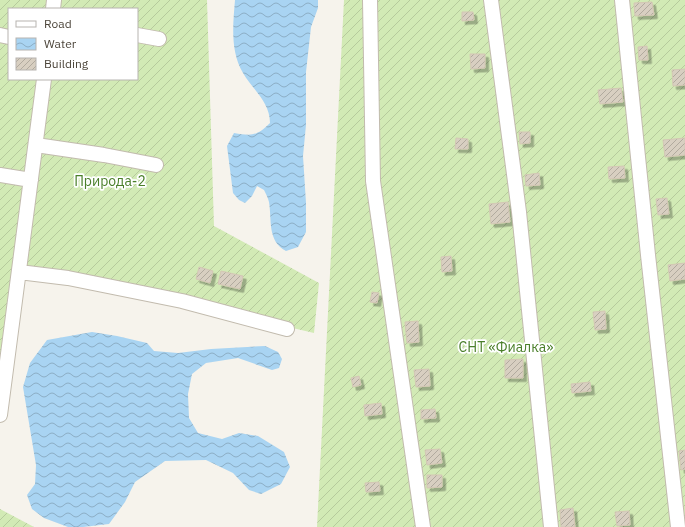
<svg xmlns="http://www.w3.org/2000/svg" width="685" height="527" font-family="'IBM Plex Sans',sans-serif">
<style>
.garden{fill:url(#garden-furrows);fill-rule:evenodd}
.water{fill:url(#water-waves)}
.building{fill:url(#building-hatch);stroke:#d3c7b4;filter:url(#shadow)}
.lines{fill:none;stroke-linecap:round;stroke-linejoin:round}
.minor-casing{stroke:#c2bbae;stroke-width:16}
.minor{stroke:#fff;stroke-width:14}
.labels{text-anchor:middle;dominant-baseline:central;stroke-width:3.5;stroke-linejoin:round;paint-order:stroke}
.park-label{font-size:14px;fill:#4a7f2a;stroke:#fff}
</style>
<defs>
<pattern id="garden-furrows" width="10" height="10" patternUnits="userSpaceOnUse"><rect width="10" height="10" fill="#d2eab5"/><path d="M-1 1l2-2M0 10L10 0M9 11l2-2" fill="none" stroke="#b6ca9c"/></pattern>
<pattern id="water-waves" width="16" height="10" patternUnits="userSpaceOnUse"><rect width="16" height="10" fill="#a9d4f2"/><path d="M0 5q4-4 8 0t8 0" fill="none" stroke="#8caec5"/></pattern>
<pattern id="building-hatch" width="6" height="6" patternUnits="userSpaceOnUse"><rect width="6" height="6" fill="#d8cfc1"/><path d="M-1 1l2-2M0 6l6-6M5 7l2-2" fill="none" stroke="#b1aa9e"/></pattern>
<filter id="shadow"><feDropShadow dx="3.5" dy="3.5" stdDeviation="0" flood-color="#0004"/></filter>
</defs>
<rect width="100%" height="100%" fill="#f6f3ec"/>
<!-- garden -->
<path class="garden" d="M0,0H207L214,226L319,283L314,333L14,263L0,368ZM9,9H137V79H9Z
M344,0H685V527H317Z
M0,509L34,527H0Z"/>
<!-- water -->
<path class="water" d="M235,0H318V8L311,27L306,72V125L303,156L306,203V232L298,247L286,251C267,241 272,220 269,202C268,198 266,194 264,190L257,186L252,196L245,203L239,200L233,193L227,146L234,133C252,136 257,136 270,123C270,102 253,90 243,73C230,51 233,24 235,0Z
M92,332L117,336L147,343L154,351L178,353L211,349L265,346L278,352L282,359L279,368L272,370L238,358L206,363L192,374L188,394L189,418L198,433L222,439L239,433L258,436L284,452L290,467L281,484L261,494L249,490L233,473L206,460L165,461L135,482L125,502L109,524L83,527H68L44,518L32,509L27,495L35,484L36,465L23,387L30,363L47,340Z"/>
<!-- building -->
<path class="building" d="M652,2L654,15L635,16L634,3Z
M462,12H473L474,20L462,21Z
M647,46L648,60H639L638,47Z
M470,54H485V68L471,69Z
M685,69V85L673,86L672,70Z
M621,88L623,102L600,104L598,90Z
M519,132H530V143L520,144Z
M456,138L468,139V149H455Z
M685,138V155L665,157L663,140Z
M624,166L625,178L609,179L608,167Z
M539,173L540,185L526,186L525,175Z
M667,198L669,214L658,215L656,199Z
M508,202L510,222L491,224L489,204Z
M451,256L452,271L442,272L441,257Z
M685,263V279L670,281L668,265Z
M199,267L213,271L210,283L196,279Z
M221,271L243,276L240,289L218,284Z
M372,292L379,293L377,303L370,302Z
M605,311L606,329L595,330L593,312Z
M418,321L419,342L407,343L405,322Z
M523,359V378H505V360Z
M429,369L430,386L416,387L414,370Z
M359,376L361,385L353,387L351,378Z
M590,382L591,391L572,393L571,384Z
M381,403L382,414L365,416L364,405Z
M435,409L436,418L421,419V410Z
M440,449L442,463L427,465L425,450Z
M685,450V469L681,470L679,451Z
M427,475H442V487L427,488Z
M379,482L380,491L366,492L365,483Z
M573,508L575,527H561L560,510Z
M629,511L630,525L617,526L615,512Z"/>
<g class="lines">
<defs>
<path id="minor" d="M370,0L373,181L423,527
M491,0L519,212L551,527
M622,0L648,255L678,527
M53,9L54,0
M0,35L9,37
M137,35L159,39
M36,145L104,155L156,165
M0,175L31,180
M19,272L68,278L182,301L287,329
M0,415L44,79"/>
</defs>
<!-- minor casing -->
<use href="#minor" class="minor-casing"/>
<!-- minor -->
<use href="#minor" class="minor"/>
</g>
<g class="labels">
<!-- park labels -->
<g class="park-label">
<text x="110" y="181">Природа-2</text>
<text x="506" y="347">СНТ «Фиалка»</text>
</g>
</g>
<!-- legend -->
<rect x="8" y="8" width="130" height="72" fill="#ffffff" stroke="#b7b4b0"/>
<rect x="16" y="21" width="20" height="6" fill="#ffffff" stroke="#b7b4b0"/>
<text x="44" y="28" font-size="12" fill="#4b4439">Road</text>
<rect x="16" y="38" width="20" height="12" fill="url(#water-waves)" stroke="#b7b4b0"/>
<text x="44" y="48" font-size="12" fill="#4b4439">Water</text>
<rect x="16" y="58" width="20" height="12" fill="url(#building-hatch)" stroke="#b7b4b0"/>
<text x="44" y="68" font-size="12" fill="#4b4439">Building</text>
</svg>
